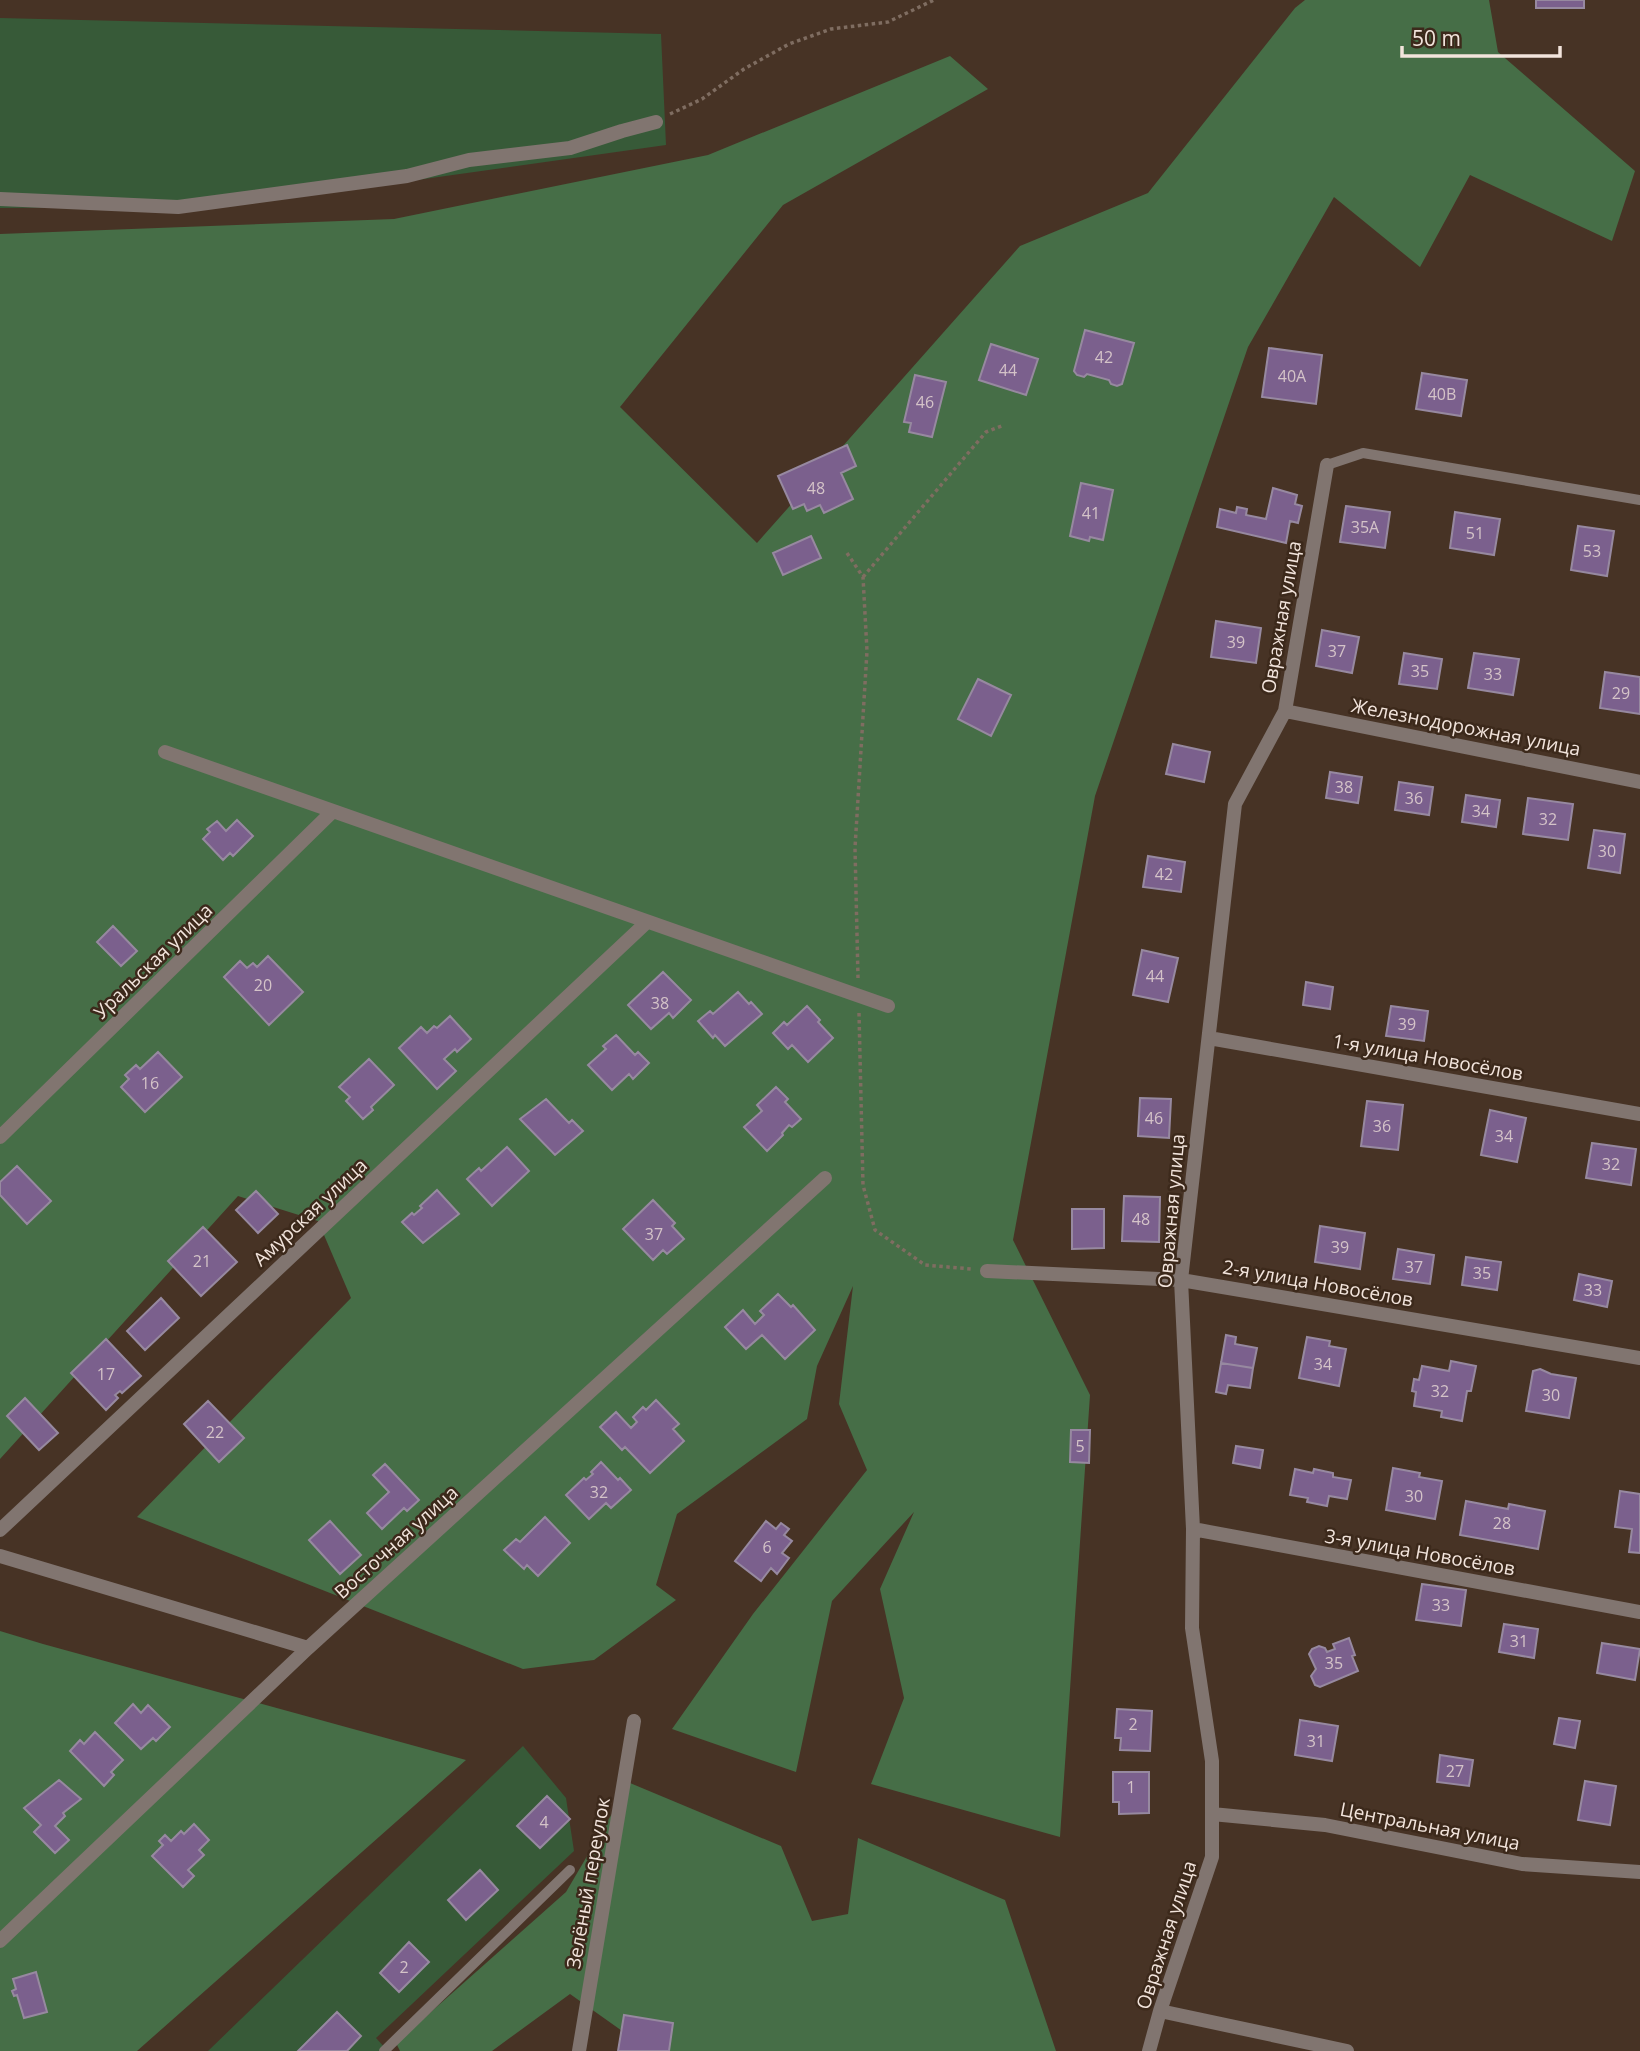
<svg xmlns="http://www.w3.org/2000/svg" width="1640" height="2051" font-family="'Open Sans',sans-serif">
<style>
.green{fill:#375a38}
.forest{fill:#466e47}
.building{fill:#7b608d;stroke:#9789a0;stroke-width:2}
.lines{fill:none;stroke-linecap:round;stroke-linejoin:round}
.path{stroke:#7f6d61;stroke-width:3.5;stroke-dasharray:3.5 3.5;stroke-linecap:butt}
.service{stroke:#817570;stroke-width:10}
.minor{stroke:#817570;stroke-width:14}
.labels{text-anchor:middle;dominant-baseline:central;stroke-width:5;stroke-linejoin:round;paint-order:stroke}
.number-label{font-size:16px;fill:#d4c3c8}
.street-label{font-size:19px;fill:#f2e4dc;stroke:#3c291b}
</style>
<rect width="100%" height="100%" fill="#473325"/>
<!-- green -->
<path class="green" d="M0,18L661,34L666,145L231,206L0,208Z
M523,1746L566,1798L574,1851L376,2038L388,2051H208Z"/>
<!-- forest -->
<path class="forest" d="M1305,0H1489L1498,52L1635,171L1612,241L1470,175L1420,267L1334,197L1248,347L1095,796L1013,1240L1090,1395L1060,1837L871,1784L904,1698L880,1589L914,1512L832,1601L796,1772L672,1729L753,1614L867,1470L839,1404L853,1286L817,1366L807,1419L677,1514L656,1585L676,1600L594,1660L523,1669L137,1517L351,1298L318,1221L238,1196L0,1459V234L394,219L708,155L950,56L988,89L783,205L620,407L757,543L1020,246L1148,193L1295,8Z
M0,1631L43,1644L466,1760L137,2051H0Z
M630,1783L781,1846L812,1921L848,1914L858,1838L1005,1900L1056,2051H618L625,2033L570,1994L492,2051H400L396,2043L566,1892Z"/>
<!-- building -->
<path class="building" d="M1536,0H1584V8H1536Z
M1085,330L1134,343L1122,384L1117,386L1111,384L1109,380L1087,374L1084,377L1077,375L1074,371Z
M991,344L1038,359L1026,395L979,380Z
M1269,348L1322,355L1316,404L1262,397Z
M1422,373L1467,380L1461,416L1416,409Z
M915,375L946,382L932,437L909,432L911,423L904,422Z
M847,445L856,466L841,473L853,499L824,513L820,505L807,511L804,504L793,509L778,476Z
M1081,483L1113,490L1103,540L1090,537L1089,541L1070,536Z
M1273,488L1297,495L1295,504L1302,506L1298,523L1290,521L1286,543L1217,527L1220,509L1236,513L1237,507L1247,509L1246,515L1266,519Z
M1346,506L1390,512L1385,548L1340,542Z
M1455,512L1500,519L1494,555L1450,548Z
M1578,526L1614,531L1607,576L1571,570Z
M811,536L821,558L783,575L773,553Z
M1216,621L1261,628L1256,663L1211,657Z
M1322,630L1359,637L1352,673L1316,666Z
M1404,653L1442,659L1437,689L1399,684Z
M1474,653L1519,659L1513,695L1468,688Z
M1605,672L1640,677V714L1600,708Z
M978,679L1011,695L991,736L958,719Z
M1173,744L1210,752L1204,782L1166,774Z
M1330,772L1362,777L1358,803L1326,798Z
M1399,782L1433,787L1429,815L1395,810Z
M1466,795L1500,800L1496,827L1462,822Z
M1528,798L1573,804L1568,840L1523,834Z
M237,820L253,836L233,856L230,853L223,860L203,839L210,832L207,829L217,821L226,831Z
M1594,830L1625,834L1620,873L1588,868Z
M1148,856L1185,862L1181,892L1143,887Z
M113,926L137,951L121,966L97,942Z
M1142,950L1178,958L1168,1002L1133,995Z
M268,956L303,992L269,1025L224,977L240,961L247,968L253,963L257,967Z
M663,972L691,1000L673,1018L669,1013L651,1029L628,1005Z
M1306,982L1333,987L1330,1009L1303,1005Z
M738,992L749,1004L751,1002L762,1014L725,1046L715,1035L713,1038L698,1021L710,1011L713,1014Z
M807,1006L820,1020L818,1022L833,1038L808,1062L792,1045L788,1049L773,1033L784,1022L787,1025Z
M1391,1006L1428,1011L1424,1041L1386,1036Z
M450,1016L471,1039L457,1052L455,1049L444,1059L456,1071L437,1089L399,1048L421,1027L427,1033L434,1026L437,1028Z
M616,1035L635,1055L638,1052L649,1063L633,1079L629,1074L612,1090L588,1065L606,1049L603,1046Z
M158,1052L182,1077L145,1112L121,1087L129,1079L125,1075L136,1065L140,1069Z
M369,1059L394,1085L371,1107L373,1110L363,1119L346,1101L350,1097L339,1087Z
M776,1087L788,1099L785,1102L801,1119L792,1127L789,1125L782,1133L783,1135L767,1151L744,1127L762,1111L757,1105Z
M1140,1098L1171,1099L1169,1138L1138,1136Z
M546,1099L569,1123L572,1120L583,1131L555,1155L520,1119Z
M1367,1101L1403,1105L1398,1150L1361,1146Z
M1490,1110L1526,1118L1517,1162L1481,1155Z
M1592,1143L1636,1149L1631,1185L1586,1178Z
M507,1147L529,1171L492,1206L467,1179L479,1168L481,1171Z
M17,1166L51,1201L27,1224L0,1195V1182Z
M437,1190L459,1214L423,1243L402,1222L412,1213L414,1215L422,1208L420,1206Z
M256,1191L278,1214L258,1233L236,1210Z
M1124,1196L1160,1197L1159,1242L1122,1241Z
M653,1200L675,1223L672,1226L684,1239L667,1254L663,1250L653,1260L623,1229Z
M1072,1209H1104V1248L1072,1249Z
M1320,1226L1365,1233L1360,1269L1315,1262Z
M203,1227L237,1262L201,1296L168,1261Z
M1398,1249L1434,1255L1430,1284L1393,1279Z
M1466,1257L1501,1262L1497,1290L1462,1285Z
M1579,1274L1612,1281L1607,1307L1574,1300Z
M778,1294L791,1307L793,1305L815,1330L785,1359L762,1335L746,1349L725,1327L743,1310L755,1324L764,1315L760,1311Z
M161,1298L179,1318L145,1350L127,1331Z
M1226,1335L1236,1337L1235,1344L1257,1348L1253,1368L1221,1363Z
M1307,1337L1330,1341L1329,1346L1346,1349L1339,1386L1299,1378Z
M106,1339L141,1376L122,1393L120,1391L115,1395L118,1398L106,1410L71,1373Z
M1451,1361L1476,1366L1471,1391H1467L1462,1421L1441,1417L1442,1411L1414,1406L1416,1392L1412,1391L1414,1379L1419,1380L1422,1366L1449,1371Z
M1221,1363L1253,1368L1250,1388L1228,1385L1226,1394L1216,1392Z
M1540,1369L1551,1374L1576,1378L1569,1418L1526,1411L1533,1371Z
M25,1398L58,1433L39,1450L7,1416Z
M656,1400L679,1424L673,1429L684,1441L650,1473L625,1447L622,1450L600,1427L616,1412L631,1428L637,1422L633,1417L643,1407L646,1410Z
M208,1401L244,1438L219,1462L184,1424Z
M1071,1430H1090L1089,1463L1070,1462Z
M1236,1446L1263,1450L1260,1468L1233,1463Z
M601,1462L618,1480L620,1478L631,1490L611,1508L606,1503L589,1519L566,1495L584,1478L586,1480L593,1474L591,1472Z
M385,1464L419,1500L407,1511L404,1508L382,1529L367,1513L389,1492L373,1475Z
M1393,1468L1420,1473L1419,1477L1442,1481L1435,1519L1386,1510Z
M1295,1469L1313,1473L1314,1469L1333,1473V1477L1351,1480L1347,1499L1329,1496L1327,1506L1307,1502L1308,1498L1290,1495Z
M1620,1491L1640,1494V1553L1629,1552L1632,1529L1615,1527Z
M1466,1501L1508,1509L1509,1504L1545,1511L1538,1549L1460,1535Z
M545,1517L570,1543L538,1576L527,1565L524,1569L504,1550L516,1539L520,1542Z
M330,1521L361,1555L340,1574L309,1540Z
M766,1521L776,1529L781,1523L789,1529L784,1535L792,1541L782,1553L789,1558L777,1574L771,1568L761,1581L735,1561Z
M1422,1584L1466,1590L1461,1626L1416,1620Z
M1504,1624L1538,1629L1534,1658L1499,1652Z
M1349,1638L1355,1655L1352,1656L1358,1671L1320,1687L1315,1685L1311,1676L1316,1669L1309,1654L1312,1649L1319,1646L1325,1648L1327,1652L1335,1649L1333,1644Z
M1602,1643L1640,1649L1635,1680L1597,1673Z
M133,1704L141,1713L148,1705L170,1727L156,1741L153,1738L141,1749L115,1723Z
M1117,1709L1152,1711L1150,1751L1120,1750L1121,1738H1115Z
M1559,1718L1580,1721L1575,1748L1554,1744Z
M1300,1720L1338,1726L1332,1761L1295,1755Z
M95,1732L123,1760L111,1772L114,1775L104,1786L70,1751L80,1740L84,1744Z
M1440,1755L1473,1760L1469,1786L1437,1782Z
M1113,1772H1149V1813L1119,1814V1802H1113Z
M59,1780L81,1799L63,1813L65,1816L55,1826L69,1840L55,1853L34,1832L41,1825L24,1808Z
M1585,1781L1616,1786L1610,1825L1578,1820Z
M547,1796L570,1819L540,1848L517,1826Z
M194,1824L209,1840L199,1850L204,1855L188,1870L194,1876L183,1887L152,1856L163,1845L159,1841L165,1835L171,1841L181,1831L184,1834Z
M480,1870L498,1890L466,1920L448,1900Z
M409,1942L429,1962L399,1992L380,1973Z
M36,1972L47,2012L24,2018L17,1995L14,1996L12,1991L16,1989L13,1979Z
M337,2012L361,2036L347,2051H298Z
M624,2015L673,2023L669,2051H618Z"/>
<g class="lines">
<!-- path -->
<path class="path" d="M670,114L702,99L744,69L789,44L831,29L888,22L934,0
M847,553L863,577L867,651L855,848L858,978
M863,577L986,432L1004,425
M859,1013L863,1185L875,1230L925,1265L971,1269"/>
<!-- service -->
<path class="service" d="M1327,465L1363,453L1640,500
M384,2051L570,1870"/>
<!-- minor -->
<path class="minor" d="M0,199L178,207L407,176L469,160L570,148L622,131L656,122
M1285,711L1640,782
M165,752L888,1006
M1209,1038L1640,1114
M0,1137L332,812
M987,1271L1181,1280L1640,1358
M1193,1529L1640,1612
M0,1530L647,922
M0,1556L308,1648
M1212,1814L1325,1825L1522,1864L1640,1872
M0,1941L308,1648L825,1178
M1160,2011L1347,2051
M579,2051L634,1721
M1149,2051L1160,2011L1212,1857V1761L1192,1628L1193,1529L1181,1280L1235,804L1285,711L1327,465"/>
</g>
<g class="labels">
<!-- number labels -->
<g class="number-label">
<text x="1104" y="357">42</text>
<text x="1008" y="370">44</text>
<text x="1292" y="376">40А</text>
<text x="1442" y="394">40В</text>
<text x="925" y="402">46</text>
<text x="816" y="488">48</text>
<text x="1091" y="513">41</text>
<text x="1365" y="527">35А</text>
<text x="1475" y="533">51</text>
<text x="1592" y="551">53</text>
<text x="1236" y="642">39</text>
<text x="1337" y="651">37</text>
<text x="1420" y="671">35</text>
<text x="1493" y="674">33</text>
<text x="1621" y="693">29</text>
<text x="1344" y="787">38</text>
<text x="1414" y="798">36</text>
<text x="1481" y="811">34</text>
<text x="1548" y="819">32</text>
<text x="1607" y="851">30</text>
<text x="1164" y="874">42</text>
<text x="1155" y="976">44</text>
<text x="263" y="985">20</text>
<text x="660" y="1003">38</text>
<text x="1407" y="1024">39</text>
<text x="150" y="1083">16</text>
<text x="1154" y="1118">46</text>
<text x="1382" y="1126">36</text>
<text x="1504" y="1136">34</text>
<text x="1611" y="1164">32</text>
<text x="1141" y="1219">48</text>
<text x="654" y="1234">37</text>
<text x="1340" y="1247">39</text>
<text x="202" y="1261">21</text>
<text x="1414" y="1267">37</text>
<text x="1482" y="1273">35</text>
<text x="1593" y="1290">33</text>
<text x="1323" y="1364">34</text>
<text x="106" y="1374">17</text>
<text x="1440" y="1391">32</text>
<text x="1551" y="1395">30</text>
<text x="215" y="1432">22</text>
<text x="1080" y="1446">5</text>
<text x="599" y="1492">32</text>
<text x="1414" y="1496">30</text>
<text x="1502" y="1523">28</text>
<text x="767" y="1547">6</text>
<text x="1441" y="1605">33</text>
<text x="1519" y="1641">31</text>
<text x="1334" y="1663">35</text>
<text x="1133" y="1724">2</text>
<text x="1316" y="1741">31</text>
<text x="1455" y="1771">27</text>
<text x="1131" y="1787">1</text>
<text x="544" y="1822">4</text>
<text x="404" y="1967">2</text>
</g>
<!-- street labels -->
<g class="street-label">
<text transform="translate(1281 617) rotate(-80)">Овражная улица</text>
<text transform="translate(1466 727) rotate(11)">Железнодорожная улица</text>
<text transform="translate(153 961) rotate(-44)">Уральская улица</text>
<text transform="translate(1428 1057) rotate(10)">1-я улица Новосёлов</text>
<text transform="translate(1171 1211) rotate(-85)">Овражная улица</text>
<text transform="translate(310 1212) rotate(-43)">Амурская улица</text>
<text transform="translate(1318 1283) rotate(10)">2-я улица Новосёлов</text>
<text transform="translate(396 1542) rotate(-42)">Восточная улица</text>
<text transform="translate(1420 1552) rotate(10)">3-я улица Новосёлов</text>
<text transform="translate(1430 1826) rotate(11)">Центральная улица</text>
<text transform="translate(588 1883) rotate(-80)">Зелёный переулок</text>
<text transform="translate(1166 1935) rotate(-72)">Овражная улица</text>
</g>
</g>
<!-- scale -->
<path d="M1402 46v10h158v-10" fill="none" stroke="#f2e4dc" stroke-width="3.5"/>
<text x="1412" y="46" font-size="21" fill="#f2e4dc" stroke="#3c291b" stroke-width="5" paint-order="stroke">50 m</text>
</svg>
